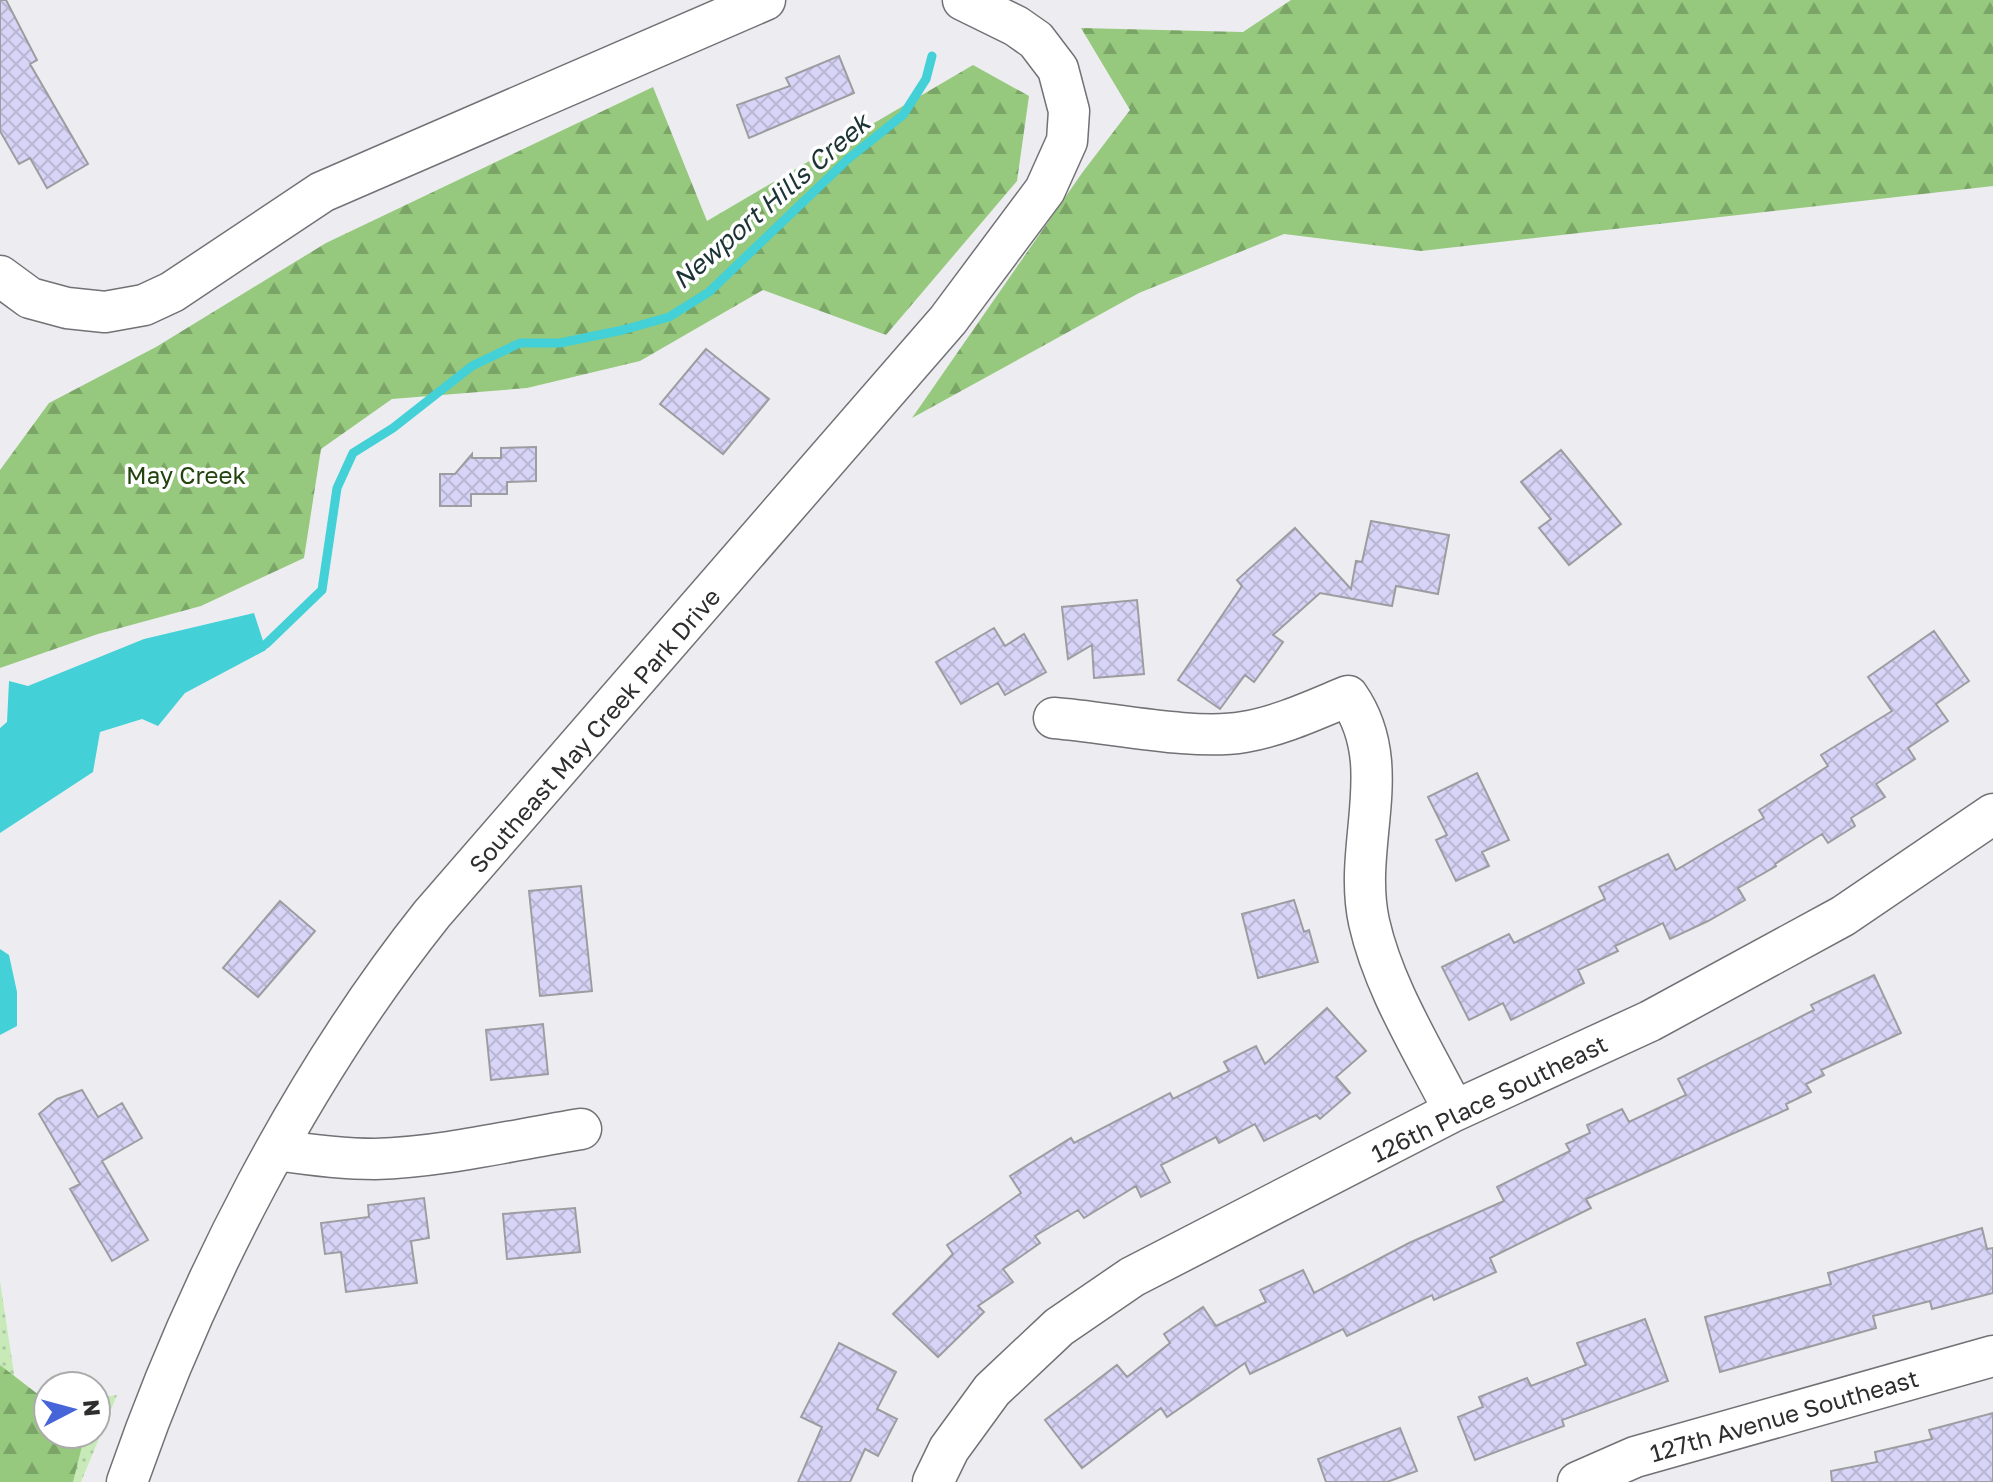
<svg xmlns="http://www.w3.org/2000/svg" width="1993" height="1482" font-family="'Golos Text',sans-serif">
<style>
.green{fill:url(#green-dots)}
.forest{fill:url(#forest-firs)}
.water{fill:#43d0d6}
.lines{fill:none;stroke-linecap:round;stroke-linejoin:round}
.stream{stroke:#43d0d6;stroke-width:9}
.building{fill:url(#building-cross-hatch);stroke:#9d9da1;stroke-width:2}
.minor-casing{stroke:#727276;stroke-width:43}
.minor{stroke:#fff;stroke-width:40}
.labels{text-anchor:middle;dominant-baseline:central;stroke-width:7;stroke-linejoin:round;paint-order:stroke}
.park-label{font-size:24px;fill:#23440f;stroke:#fff}
.street-label{font-size:24px;fill:#2e2e2f;stroke:#fff}
.water-label{font-size:26px;font-style:italic;fill:#1d3435;stroke:#fff}
</style>
<defs>
<pattern id="green-dots" width="8" height="8" patternUnits="userSpaceOnUse" patternTransform="scale(2)"><rect width="8" height="8" fill="#c8eab9"/><path d="M2 2h.1M6 6h.1" fill="none" stroke="#acc99f" stroke-width="1.8" stroke-linecap="round"/></pattern>
<pattern id="forest-firs" width="22" height="20" patternUnits="userSpaceOnUse" patternTransform="scale(2)"><rect width="22" height="20" fill="#96c97d"/><path d="M5 1l3.5 6h-7zM16 11l3.5 6h-7z" fill="#7ba467"/></pattern>
<pattern id="building-cross-hatch" width="8" height="8" patternUnits="userSpaceOnUse" patternTransform="scale(2)"><rect width="8" height="8" fill="#d7d4f7"/><path d="M0 0l8 8M0 8l8-8" fill="none" stroke="#b9b6d4"/></pattern>
</defs>
<rect width="100%" height="100%" fill="#ededf1"/>
<!-- green -->
<path class="green" d="M0,1281L15,1380L0,1381Z
M117,1395L81,1482H0V1410L48,1434H96V1398Z"/>
<!-- forest -->
<path class="forest" d="M1291,0H1993V186L1421,251L1284,234L1139,293L912,418L1082,173L1130,110L1081,28L1243,32Z
M973,65L1029,96L1017,181L886,335L763,290L640,361L527,388L392,399L321,449L304,558L201,606L98,634L0,668V470L49,403L156,347L326,243L653,87L707,221Z
M0,1365L48,1402V1434H85L73,1482H0Z"/>
<!-- water -->
<path class="water" d="M254,613L266,650L185,693L158,726L142,719L100,732L93,772L0,833V728L7,722L9,681L28,686L144,639Z
M0,949L9,955L17,992V1026L0,1035Z"/>
<g class="lines">
<!-- stream -->
<path class="stream" d="M256,650L266,644L322,590L337,488L353,453L393,428L472,366L520,343H560L623,330L669,317L709,292L848,159L903,115L926,79L932,56"/>
</g>
<!-- building -->
<path class="building" d="M0,0H6L37,60L30,64L88,164L47,188L30,158L19,164L0,131Z
M839,56L854,93L749,138L737,105L790,86L786,78Z
M706,349L769,399L723,454L660,404Z
M536,447V481L507,482V494H471V506H440V474H455L472,454V458H501V448Z
M1561,450L1621,524L1569,565L1539,528L1551,519L1521,482Z
M1371,521L1449,535L1438,594L1396,586L1392,606L1320,593L1273,635L1283,642L1254,682L1245,675L1220,709L1178,680L1242,586L1237,580L1295,528L1351,589L1356,561L1362,562Z
M1137,600L1144,674L1094,678L1092,645L1068,659L1062,607Z
M994,628L1005,646L1024,634L1046,672L1005,695L998,683L961,704L936,662Z
M1934,631L1969,681L1936,704L1948,721L1908,748L1915,759L1876,784L1885,797L1851,818L1855,826L1828,843L1822,834L1775,864L1776,866L1738,888L1745,900L1708,921L1670,939L1663,923L1615,946L1618,951L1578,970L1584,983L1545,1003L1511,1020L1503,1003L1469,1020L1442,967L1509,934L1514,943L1605,899L1599,887L1668,854L1676,870L1764,818L1759,810L1828,766L1821,755L1892,711L1868,677Z
M1477,773L1509,840L1482,852L1489,866L1456,881L1436,840L1447,835L1428,797Z
M581,886L592,991L540,996L529,891Z
M1294,900L1304,932L1309,930L1318,962L1258,978L1242,914Z
M280,901L315,931L258,997L223,968Z
M1874,975L1901,1033L1821,1070L1824,1075L1806,1084L1811,1092L1786,1104L1788,1109L1586,1199L1591,1208L1490,1258L1496,1272L1434,1300L1432,1295L1347,1336L1343,1329L1250,1374L1245,1363L1167,1417L1161,1408L1082,1468L1045,1420L1117,1365L1127,1377L1170,1343L1164,1334L1203,1307L1216,1326L1266,1302L1260,1290L1303,1270L1314,1293L1409,1243L1504,1201L1497,1187L1570,1151L1566,1144L1590,1133L1587,1125L1622,1109L1629,1122L1686,1095L1678,1079L1814,1010L1811,1005Z
M1327,1008L1366,1051L1336,1077L1350,1093L1320,1119L1316,1115L1264,1141L1255,1124L1219,1143L1216,1137L1161,1165L1170,1182L1141,1197L1136,1186L1084,1218L1078,1210L1035,1236L1040,1243L1003,1269L1013,1282L978,1306L984,1312L938,1357L893,1314L953,1254L947,1245L1021,1193L1010,1176L1071,1138L1074,1143L1170,1093L1173,1099L1229,1071L1224,1062L1256,1046L1265,1064Z
M543,1024L548,1074L491,1080L486,1030Z
M82,1090L98,1117L122,1103L142,1138L102,1161L148,1240L112,1261L70,1189L80,1184L39,1114L57,1099Z
M424,1198L429,1238L411,1241L417,1283L346,1292L341,1252L325,1254L321,1223L369,1217L368,1205Z
M575,1208L580,1252L507,1259L503,1214Z
M1982,1228L1987,1249L1993,1248V1293L1932,1309L1930,1301L1873,1316L1876,1328L1720,1372L1705,1317L1831,1284L1828,1273Z
M1645,1319L1668,1381L1562,1420L1564,1426L1475,1460L1458,1417L1483,1407L1479,1397L1527,1378L1531,1386L1586,1365L1577,1343Z
M839,1343L896,1372L877,1409L897,1419L878,1456L865,1449L850,1482H798L822,1427L801,1417Z
M1993,1413V1482H1832L1831,1471L1877,1462L1875,1452L1932,1439L1929,1430Z
M1400,1428L1417,1471L1387,1482H1326L1318,1459Z"/>
<g class="lines">
<defs>
<path id="minor" d="M0,276L30,298L67,308L105,312L144,305L172,292L322,192L765,0
M1054,718C1108,722 1193,741 1244,732C1280,726 1314,710 1348,696C1397,766 1352,844 1369,922C1384,989 1424,1051 1454,1111
M277,1150C310,1155 342,1159 375,1159C443,1157 513,1140 581,1129
M127,1482C195,1285 302,1077 432,914L948,320L1045,190L1067,141L1069,111L1058,69L1036,40L1016,26L963,0
M933,1482L949,1449L992,1390L1059,1327L1132,1277L1454,1111L1650,1021L1843,916L1993,814
M1578,1482L1635,1457L1993,1356"/>
</defs>
<!-- minor casing -->
<use href="#minor" class="minor-casing"/>
<!-- minor -->
<use href="#minor" class="minor"/>
</g>
<g class="labels">
<!-- park labels -->
<g class="park-label">
<text x="186" y="474">May Creek</text>
</g>
<!-- street labels -->
<g class="street-label">
<text transform="translate(594 730) rotate(-49)">Southeast May Creek Park Drive</text>
<text transform="translate(1489 1098) rotate(-26)">126th Place Southeast</text>
<text transform="translate(1784 1415) rotate(-16)">127th Avenue Southeast</text>
</g>
<!-- water labels -->
<g class="water-label">
<text transform="translate(771 201) rotate(-41)">Newport Hills Creek</text>
</g>
</g>
<!-- north arrow -->
<g transform="translate(72 1410) rotate(84)"><circle r="38" fill="#ffffff" stroke="#ababac" stroke-width="2"/>
<path d="M0-6L14 30L0 20L-14 30Z" fill="#4565d8"/>
<text y="-12" font-size="22" font-weight="bold" text-anchor="middle" fill="#2e2e2f">N</text>
</g>
</svg>
